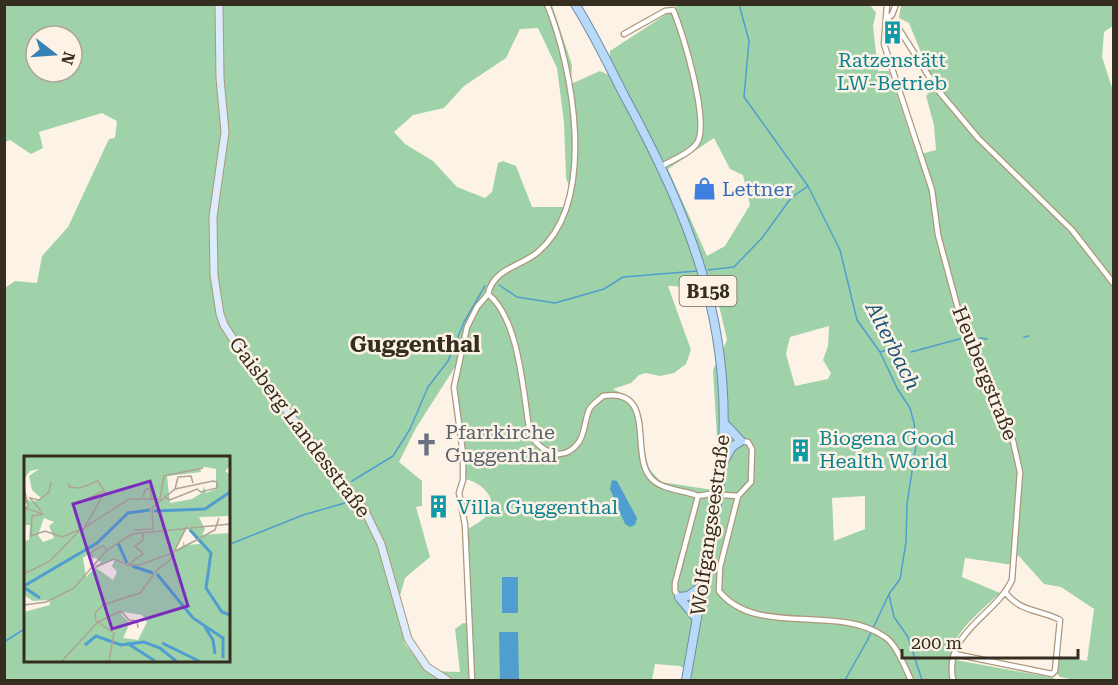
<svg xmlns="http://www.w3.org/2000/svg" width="1118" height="685" font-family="'Roboto Serif',serif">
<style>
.green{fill:#9fd2a8;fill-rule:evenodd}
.water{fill:#509ecf}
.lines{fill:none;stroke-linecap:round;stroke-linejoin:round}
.stream{stroke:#509ecf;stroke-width:1.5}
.minor-casing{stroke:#ad977a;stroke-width:7}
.secondary-casing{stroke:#ad977a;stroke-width:9}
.primary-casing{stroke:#6d8caa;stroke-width:10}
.minor{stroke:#fff;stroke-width:4.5}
.secondary{stroke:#dcecfc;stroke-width:7}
.primary{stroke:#b9d9f8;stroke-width:8}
.primary-bridge-casing{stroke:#6d8caa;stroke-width:10;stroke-linecap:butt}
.primary-bridge{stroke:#b9d9f8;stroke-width:8}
.labels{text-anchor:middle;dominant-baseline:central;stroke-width:5;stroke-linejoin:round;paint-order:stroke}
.shield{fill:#fcf3e6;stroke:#71685c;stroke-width:1.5}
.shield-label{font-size:18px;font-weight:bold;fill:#362d21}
.culture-label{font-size:20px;fill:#0d838f;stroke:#fcf3e6;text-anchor:start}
.shop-label{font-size:20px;fill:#366cbe;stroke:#fcf3e6;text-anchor:start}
.street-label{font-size:20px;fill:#362d21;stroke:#fcf3e6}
.worship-label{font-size:20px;fill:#5b616d;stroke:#fcf3e6;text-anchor:start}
.water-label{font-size:21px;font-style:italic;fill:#1b5577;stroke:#fcf3e6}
.quarter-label{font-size:22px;font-weight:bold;fill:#362d21;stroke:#fcf3e6}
.inset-river{fill:none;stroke:#509ecf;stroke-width:3}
.inset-road{fill:none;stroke:#ada497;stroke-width:1.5}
.view{fill:#7b2cbf;fill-opacity:0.15;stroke:#7b2cbf;stroke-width:3}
.inset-edge{fill:none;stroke:#362d21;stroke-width:3}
</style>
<rect width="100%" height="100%" fill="#fcf3e6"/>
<!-- green -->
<path class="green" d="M4,5H552L572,65L571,84L600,71L609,75L610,51L676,8L675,5H870L876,13L873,26L878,71H889L917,155L936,150L934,125L926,96L935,87L909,23L899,18L901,5H1113V26L1104,32L1102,57L1114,94L1113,680H1076L1060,677L1056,672L1058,656L1087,661L1094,609L1061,587L1044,584L1018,555L1013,565L965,558L962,577L1000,593C982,610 952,632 950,659L1054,678V680H691L692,673L680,666L655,664L652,680H5V288L15,281L37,283L42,256L68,227L109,139L115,138L117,121L102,113L39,132L43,148L31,154L10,140L5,142ZM538,28L557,68L564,122L566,178L570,188L566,207H532L516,166L503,161L498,163L492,192L485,198L457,187L433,161L405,144L394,132L413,115L444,108L464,86L506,58L520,29ZM36,36H72V72H36ZM714,138L730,169L743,175L750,205L725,246L707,256L668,169ZM668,286C685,286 698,290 715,288L727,340L713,370L718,454L713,490L661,482C657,477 651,472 649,467C636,430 656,411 613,389L631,383L639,375L646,373L660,376L674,373L686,364L691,350ZM829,326L828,346L823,360L831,373L828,379L795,386L786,354L790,337ZM455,367L465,479C479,482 500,497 488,514C484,520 474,525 468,529L471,624L463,623L455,629L460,672L427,671L405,644L396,610L405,578L430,557L416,507L422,506V481L399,462L416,428ZM26,457H228V660H26ZM865,496V529L834,541L832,498Z"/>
<!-- water -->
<path class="water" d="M612,480L617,481L637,518L635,525L630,527L625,524L610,489Z
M502,577H518V613H502Z
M499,632H518L519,680H500Z"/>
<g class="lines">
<!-- stream -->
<path class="stream" d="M739,4L749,41L744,97L808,186L840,250L857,320L880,352L897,388L910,408L914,423L916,445L907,504L906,542L900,579L889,594L867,641L845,680
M708,270L734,267L762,238L791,198L808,186
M499,285L517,297L555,303L604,289L623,277L697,271
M1024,337L1029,336
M980,338L987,339
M880,352L899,347
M911,352L963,338
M352,481L393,456L410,429L428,387L448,361L464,322L485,286
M228,545L303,515L345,503L344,494
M889,595L894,617L908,637L922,680
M4,642L26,628"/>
<defs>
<path id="minor" d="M887,4L884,44L932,190L938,235L958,309L983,378L1013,441L1020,472L1012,580C996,615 943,633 953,680
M886,18L897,26L937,89L978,138L1072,230L1114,284
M886,18L892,15L896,4
M624,34L665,11L673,10C683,32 710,123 697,143C691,153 672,160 662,166
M488,294C494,268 520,267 538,252C598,201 573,68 547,4
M738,496L720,567L719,591C756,638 837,603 885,637C897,645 905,668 911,680
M679,597L675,591V583L698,496L710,494L738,496L751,482L752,449L748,442L741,441
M955,654L1052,674L1055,671L1060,620C1041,610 1020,612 1006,593
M472,680L465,525L459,493L463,480V454L454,387L467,327L477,307L488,294C520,320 523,394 530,434C541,452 563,464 579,442C585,433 585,419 589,410C592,404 599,400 603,396C657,387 630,453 650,477C660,490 684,490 698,496"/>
<path id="secondary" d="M219,4L220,78L225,132L213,217L214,275L220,314L224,325L242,353L365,511L381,544L408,639L427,667L447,680"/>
<path id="primary" d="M575,4C594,34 609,66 625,97C695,226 739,340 719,490
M724,461L732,447L741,441L724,423
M679,597L697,619
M679,597L688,596L702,586
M686,680L717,504"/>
</defs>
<!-- minor casing -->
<use href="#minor" class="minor-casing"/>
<!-- secondary casing -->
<use href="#secondary" class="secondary-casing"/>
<!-- primary casing -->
<use href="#primary" class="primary-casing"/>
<!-- minor -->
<use href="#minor" class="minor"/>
<!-- secondary -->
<use href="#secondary" class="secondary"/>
<!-- primary -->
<use href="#primary" class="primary"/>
<defs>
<path id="primary-bridge" d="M717,504L719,490"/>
</defs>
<!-- primary-bridge casing -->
<use href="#primary-bridge" class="primary-bridge-casing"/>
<!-- primary-bridge -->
<use href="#primary-bridge" class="primary-bridge"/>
</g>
<!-- icons -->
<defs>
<symbol id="building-bare" viewBox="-9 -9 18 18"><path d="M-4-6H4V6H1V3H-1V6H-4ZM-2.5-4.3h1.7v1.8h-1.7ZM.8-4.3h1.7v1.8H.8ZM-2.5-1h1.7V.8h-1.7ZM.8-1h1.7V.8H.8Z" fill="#0f9aa8" stroke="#fcf3e6" stroke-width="2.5" paint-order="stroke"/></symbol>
<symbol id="shop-bare" viewBox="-9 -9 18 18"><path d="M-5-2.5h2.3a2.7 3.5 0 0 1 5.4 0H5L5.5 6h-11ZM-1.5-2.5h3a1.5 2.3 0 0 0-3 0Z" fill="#3f7fe0" stroke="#fcf3e6" stroke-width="2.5" paint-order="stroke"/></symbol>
<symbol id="church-bare" viewBox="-9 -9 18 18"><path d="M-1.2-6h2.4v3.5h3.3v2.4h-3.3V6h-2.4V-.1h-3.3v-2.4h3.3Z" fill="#6b7280" stroke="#fcf3e6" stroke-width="2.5" paint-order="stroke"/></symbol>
</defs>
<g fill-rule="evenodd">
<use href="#building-bare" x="876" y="16" width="33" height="33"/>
<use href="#shop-bare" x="688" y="172" width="33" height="33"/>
<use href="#church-bare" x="410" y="428" width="33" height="33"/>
<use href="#building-bare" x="784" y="434" width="33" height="33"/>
<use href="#building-bare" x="422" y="490" width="33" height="33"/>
</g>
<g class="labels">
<!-- shield labels -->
<rect class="shield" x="679.5" y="276" width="57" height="30" rx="4.5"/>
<g class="shield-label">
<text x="708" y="291">B158</text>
</g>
<!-- culture labels -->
<g class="culture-label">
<text x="892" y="60" text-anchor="middle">Ratzenstätt<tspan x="892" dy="23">LW-Betrieb</tspan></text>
<text x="819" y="438">Biogena Good<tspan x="819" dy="23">Health World</tspan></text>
<text x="457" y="507">Villa Guggenthal</text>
</g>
<!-- shop labels -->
<g class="shop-label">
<text x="722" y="189">Lettner</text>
</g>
<!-- street labels -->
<g class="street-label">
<text transform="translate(985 373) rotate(68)">Heubergstraße</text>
<text transform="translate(300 427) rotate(53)">Gaisberg Landesstraße</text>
<text transform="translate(710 525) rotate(-82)">Wolfgangseestraße</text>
</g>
<!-- worship labels -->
<g class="worship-label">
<text x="445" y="432">Pfarrkirche<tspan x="445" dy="23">Guggenthal</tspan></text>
</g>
<!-- water labels -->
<g class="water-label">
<text transform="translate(893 346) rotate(63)">Alterbach</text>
</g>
<!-- quarter labels -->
<g class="quarter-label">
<text x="415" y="344">Guggenthal</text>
</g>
</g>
<!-- overview -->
<g transform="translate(24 456)">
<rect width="206" height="206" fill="#fcf3e6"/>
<path d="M0,0H205V11L201,15L205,18V60L175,61L181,73L178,79L205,77V205H0V156L26,149L25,144L9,145L0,139V85L5,84L6,69H0V53L4,50L0,45V32L2,43L9,46L17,42L8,34L5,20L15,13L6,15L0,23ZM182,11L192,13V33L182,37L180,30L179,36L168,43L146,47L143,20L177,16L176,12ZM20,62L30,66L25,70L30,82L19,86L14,79ZM163,72L176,88L161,89L159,85V90L151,94ZM65,97L77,106L62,121L59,102ZM91,103L88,110L93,116L89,124L72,112ZM99,156L118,159L123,166L114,184L99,182L106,167L97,158Z" fill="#9fd2a8" fill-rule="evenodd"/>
<path class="inset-river" d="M130,55L181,53L206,36M166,74L187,97L182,132L198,156L206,159M94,87L103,107M108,110L129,117M133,118L169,162L199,182V202M0,130L73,87L104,57L126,54M1,132L16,142M181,171L189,184L191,198M103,187L131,205M138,187L175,205M61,189L72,180L97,189L120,186L136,192L152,205"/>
<path class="inset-road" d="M45,27V31L56,32L74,25L81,36L59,74M0,31L4,50L1,52M151,33L154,21L167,20L169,27M119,41L121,34L126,32L128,44M140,41L146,44L173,33L177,36L193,32V26L189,25M136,42L140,20L179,12M53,48L81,34M1,52L19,58L8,60L7,80L21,75L38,81L55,74M17,55L6,42L15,44L25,36L27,26M110,74L129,73L128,52L151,33L189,25M119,78V84L111,90L119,98L104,109H115L149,97M152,95L191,74L195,62M70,102L66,98L71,94L79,90L83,94M71,111L90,103L104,109M0,118L26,105L55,75L105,43H137M0,149L22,146L50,132L83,94L108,78L206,68M74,166L97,155L105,164L113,165L114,172M38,205L73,167M85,205L90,177L72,165L71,157L79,149L116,137L133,114L146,104L163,70"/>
<path class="view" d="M126,25L164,150L88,173L49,48Z"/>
<rect width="206" height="206" class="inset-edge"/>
</g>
<!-- border -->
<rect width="1118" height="685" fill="none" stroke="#362d21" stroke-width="12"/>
<!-- north arrow -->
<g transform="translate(54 54) rotate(107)"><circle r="28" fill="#fcf3e6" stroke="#ada497" stroke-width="1.5"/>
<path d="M0-4.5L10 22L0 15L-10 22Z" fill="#3782b5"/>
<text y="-9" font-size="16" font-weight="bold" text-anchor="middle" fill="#362d21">N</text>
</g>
<!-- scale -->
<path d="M902 649v9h176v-9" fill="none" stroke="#362d21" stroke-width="3"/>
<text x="911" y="649" font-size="18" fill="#362d21" stroke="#fcf3e6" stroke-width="4.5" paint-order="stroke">200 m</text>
</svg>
